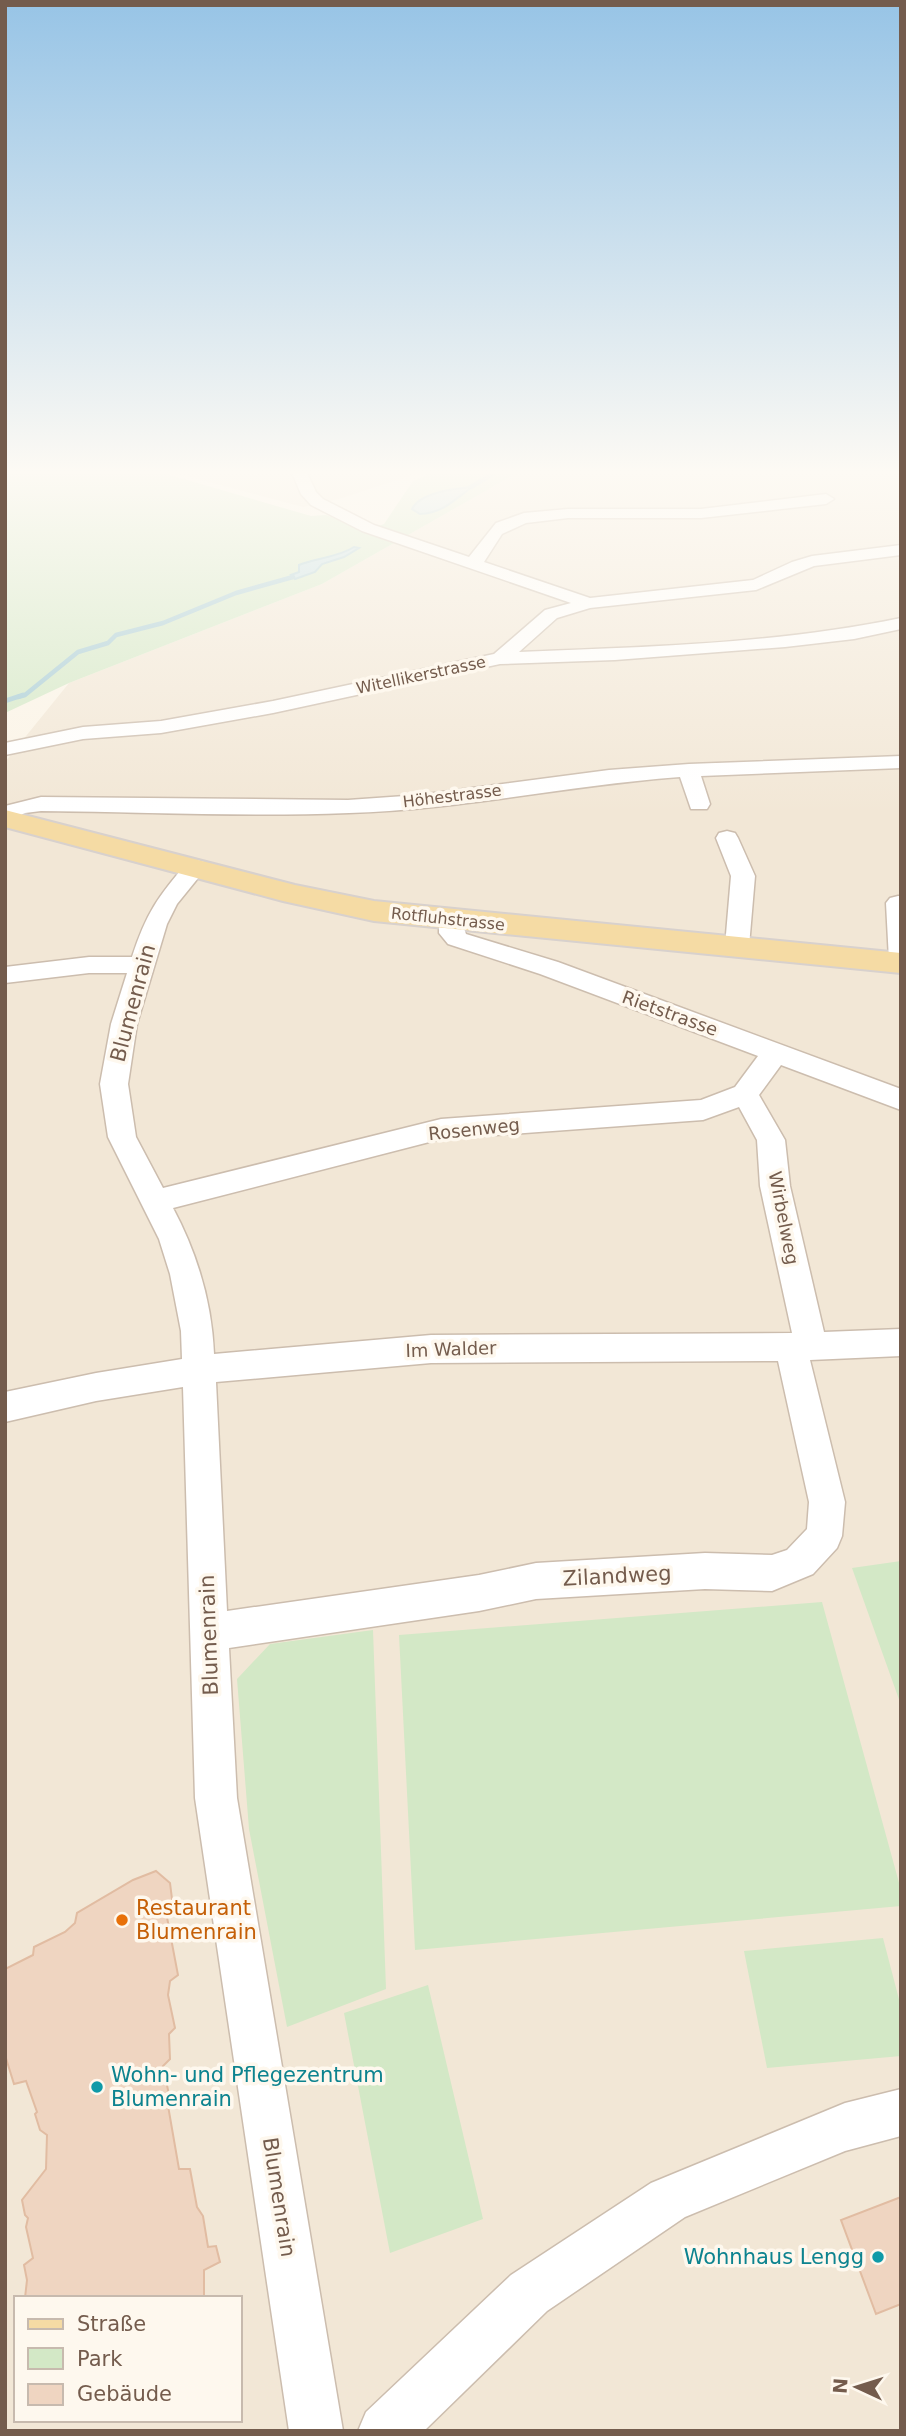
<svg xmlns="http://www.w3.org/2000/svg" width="906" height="2436" font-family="'DejaVu Sans',sans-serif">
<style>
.residential{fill:#f2e7d6;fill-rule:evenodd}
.green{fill:#d3e8c6}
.water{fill:#bddce4;stroke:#a4cbd5;stroke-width:2}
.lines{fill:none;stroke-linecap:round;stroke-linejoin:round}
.stream-far1{stroke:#a4cbd5;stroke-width:4.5}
.stream{stroke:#a4cbd5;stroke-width:5}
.building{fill:#efd5c1;stroke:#e1bca2;stroke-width:2}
.minor-casing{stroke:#ccbdae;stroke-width:3}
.major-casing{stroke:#d8d1cd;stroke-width:4}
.minor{fill:#fff;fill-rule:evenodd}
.major{fill:#f5dba4;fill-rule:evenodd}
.food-dot{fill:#e8710a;stroke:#fef8ee;stroke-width:2.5}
.culture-dot{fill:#0f9aa8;stroke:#fef8ee;stroke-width:2.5}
.labels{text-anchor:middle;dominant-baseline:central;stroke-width:7;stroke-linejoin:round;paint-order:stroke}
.far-street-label{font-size:16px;fill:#745c4d;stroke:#fef8ee}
.street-label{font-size:18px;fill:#745c4d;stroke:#fef8ee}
.near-street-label{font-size:21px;fill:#745c4d;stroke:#fef8ee}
.near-food-label{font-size:21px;fill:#c56008;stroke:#fef8ee;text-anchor:start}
.near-culture-label{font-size:21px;fill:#0d838f;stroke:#fef8ee;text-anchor:start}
</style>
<rect width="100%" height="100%" fill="#fbf4e7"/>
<!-- residential -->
<path class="residential" d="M175,473H418L339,499L303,507Z
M517,473H901V2431H5V762L69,683L322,584ZM16,2298H240V2420H16Z"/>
<!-- green -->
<path class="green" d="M5,473H163L311,516L326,515L368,530L384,524L413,481L431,473H517L322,584L69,683L5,713Z
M901,1561V1705L852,1568Z
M822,1602L901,1890V1906L415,1950L399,1635Z
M373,1630L386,1989L287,2027L249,1829L237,1679L270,1644Z
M883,1938L901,2007V2056L767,2068L744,1951Z
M428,1985L483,2219L390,2253L344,2013Z"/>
<!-- water -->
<path class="water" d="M472,487C454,500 443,513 420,514L412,509C420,492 455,489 472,487Z
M354,547L359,548L344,557L322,564L315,572L295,579L291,575L299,572V565C316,558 339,557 354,547Z"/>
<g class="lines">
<!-- stream-far1 -->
<path class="stream-far1" d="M471,487L494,473
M18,697L25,695L78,652L108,643L116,635L163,623L236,593L293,577"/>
<!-- stream -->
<path class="stream" d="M5,701L23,695"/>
</g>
<!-- building -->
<path class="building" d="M156,1871L170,1883L173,1907L166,1912L178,1975L170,1981L168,1995L175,2028L169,2034L170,2059L163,2066L168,2090L167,2100L179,2169H190L197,2207L203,2216L208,2247L216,2246L220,2262L204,2270V2298H25L27,2280L24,2265L33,2258L26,2227L28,2218L25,2215L22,2200L46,2169L47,2135L40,2130L35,2114L37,2112L26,2081L14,2084L5,2055V1969L33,1955L34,1947L65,1932L75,1923L77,1913L133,1880Z
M901,2197V2304L876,2314L841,2220Z"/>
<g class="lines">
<defs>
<path id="minor" d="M292,473H307L316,492L323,499L374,525L469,557L496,523L524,513L568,509H701L826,494L834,499L826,504L701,518H568L526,523L502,534L484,562L590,598L753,580L792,562L812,556L901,545V555L814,566L756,590L590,608L557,618L519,652C646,647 776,644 901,618V629L854,639L785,647L615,660L500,664L273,713L161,733L83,739L5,755V743L83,727L161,721L273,701L494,654L545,610L571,603L362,531L311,505L301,494Z
M901,756V768L701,776L710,804L707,809H691L680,777C570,785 460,810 349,813C246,817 143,812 41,811L25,813L5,822V806L41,797L348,800L419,795L609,770L689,764Z
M727,831L735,833L738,838L755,876L749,946L746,952L737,954L728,952L725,946L731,876L716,838L719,833Z
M196,860L204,862L207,867L177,904L167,924L137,1024L128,1084L136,1137L163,1188L441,1119L701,1100L735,1087L758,1056L540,974L448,944L439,933V920L443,915L451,912L459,915L466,934L558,962L901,1089V1110L781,1065L759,1095L785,1140L790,1186L824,1332L901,1329V1356L810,1360L845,1502L842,1536L837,1548L813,1574L772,1591L705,1589L536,1599L479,1611L229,1648L237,1798L343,2431H289L195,1798L183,1387L96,1401L5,1422V1392L96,1373L182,1359L181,1331L170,1274L159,1239L108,1137L100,1084L111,1024L127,973H89L5,983V967L89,957H132C146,914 158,896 188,862ZM739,1107L757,1140L760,1186L792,1333L431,1335L214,1354C212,1303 197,1253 173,1208L441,1139L703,1120ZM778,1361L809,1502L807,1529L787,1550L772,1555L705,1553L536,1563L479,1575L227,1611L216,1382L431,1363Z
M898,896H901V968L892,966L889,960L886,903L890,898Z
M901,2089V2136L845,2151L685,2217L547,2311L424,2431H358L366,2412L511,2275L651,2183L845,2103Z"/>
<path id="major" d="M5,810L295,885L374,901L901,953V973L374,921L283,901L5,827Z"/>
</defs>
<!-- minor casing -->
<use href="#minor" class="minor-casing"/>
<!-- major casing -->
<use href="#major" class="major-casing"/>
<!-- minor -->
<use href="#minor" class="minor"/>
<!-- major -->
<use href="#major" class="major"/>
</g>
<!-- sky -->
<linearGradient id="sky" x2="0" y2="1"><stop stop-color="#97c4e6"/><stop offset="0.58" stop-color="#fdfaf4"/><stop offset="1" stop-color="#fdfaf4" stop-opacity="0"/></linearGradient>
<rect width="906" height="814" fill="url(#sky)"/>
<!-- markers -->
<circle class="food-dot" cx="122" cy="1920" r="7"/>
<g class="culture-dot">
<circle cx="97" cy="2087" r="7"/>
<circle cx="878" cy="2257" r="7"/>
</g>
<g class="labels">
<!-- far-street labels -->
<g class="far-street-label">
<text transform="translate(421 675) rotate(-12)">Witellikerstrasse</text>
<text transform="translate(452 796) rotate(-7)">Höhestrasse</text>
<text transform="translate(448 919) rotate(6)">Rotfluhstrasse</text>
</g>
<!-- street labels -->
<g class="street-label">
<text transform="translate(670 1013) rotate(20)">Rietstrasse</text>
<text transform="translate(474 1129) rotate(-6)">Rosenweg</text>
<text transform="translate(784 1218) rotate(79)">Wirbelweg</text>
<text transform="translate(451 1349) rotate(-2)">Im Walder</text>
</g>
<!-- near-street labels -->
<g class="near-street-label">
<text transform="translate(133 1003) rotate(-75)">Blumenrain</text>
<text transform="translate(617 1576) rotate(-3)">Zilandweg</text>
<text transform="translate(209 1635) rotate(-92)">Blumenrain</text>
<text transform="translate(279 2197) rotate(81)">Blumenrain</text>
</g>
<!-- near-food labels -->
<g class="near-food-label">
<text x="136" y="1908">Restaurant<tspan x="136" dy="24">Blumenrain</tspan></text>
</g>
<!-- near-culture labels -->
<g class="near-culture-label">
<text x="111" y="2075">Wohn- und Pflegezentrum<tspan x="111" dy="24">Blumenrain</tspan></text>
<text x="864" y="2257" text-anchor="end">Wohnhaus Lengg</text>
</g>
</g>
<!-- border -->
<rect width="906" height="2436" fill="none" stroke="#745c4d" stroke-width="14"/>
<!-- legend -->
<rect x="14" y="2296" width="228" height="126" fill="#fef8ee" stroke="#c7baae" stroke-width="2"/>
<rect x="28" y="2319" width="35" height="10" fill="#f5dba4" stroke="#c7baae" stroke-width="2"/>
<text x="77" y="2331" font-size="21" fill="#745c4d">Straße</text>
<rect x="28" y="2348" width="35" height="21" fill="#d3e8c6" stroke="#c7baae" stroke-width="2"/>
<text x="77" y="2366" font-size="21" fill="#745c4d">Park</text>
<rect x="28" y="2384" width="35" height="21" fill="#efd5c1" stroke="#c7baae" stroke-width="2"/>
<text x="77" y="2401" font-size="21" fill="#745c4d">Gebäude</text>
<!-- north arrow -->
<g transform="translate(857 2387) rotate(274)" stroke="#fef8ee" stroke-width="5" paint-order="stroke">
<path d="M0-5L12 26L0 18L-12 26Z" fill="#745c4d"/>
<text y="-10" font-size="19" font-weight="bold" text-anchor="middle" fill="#745c4d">N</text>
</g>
</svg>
